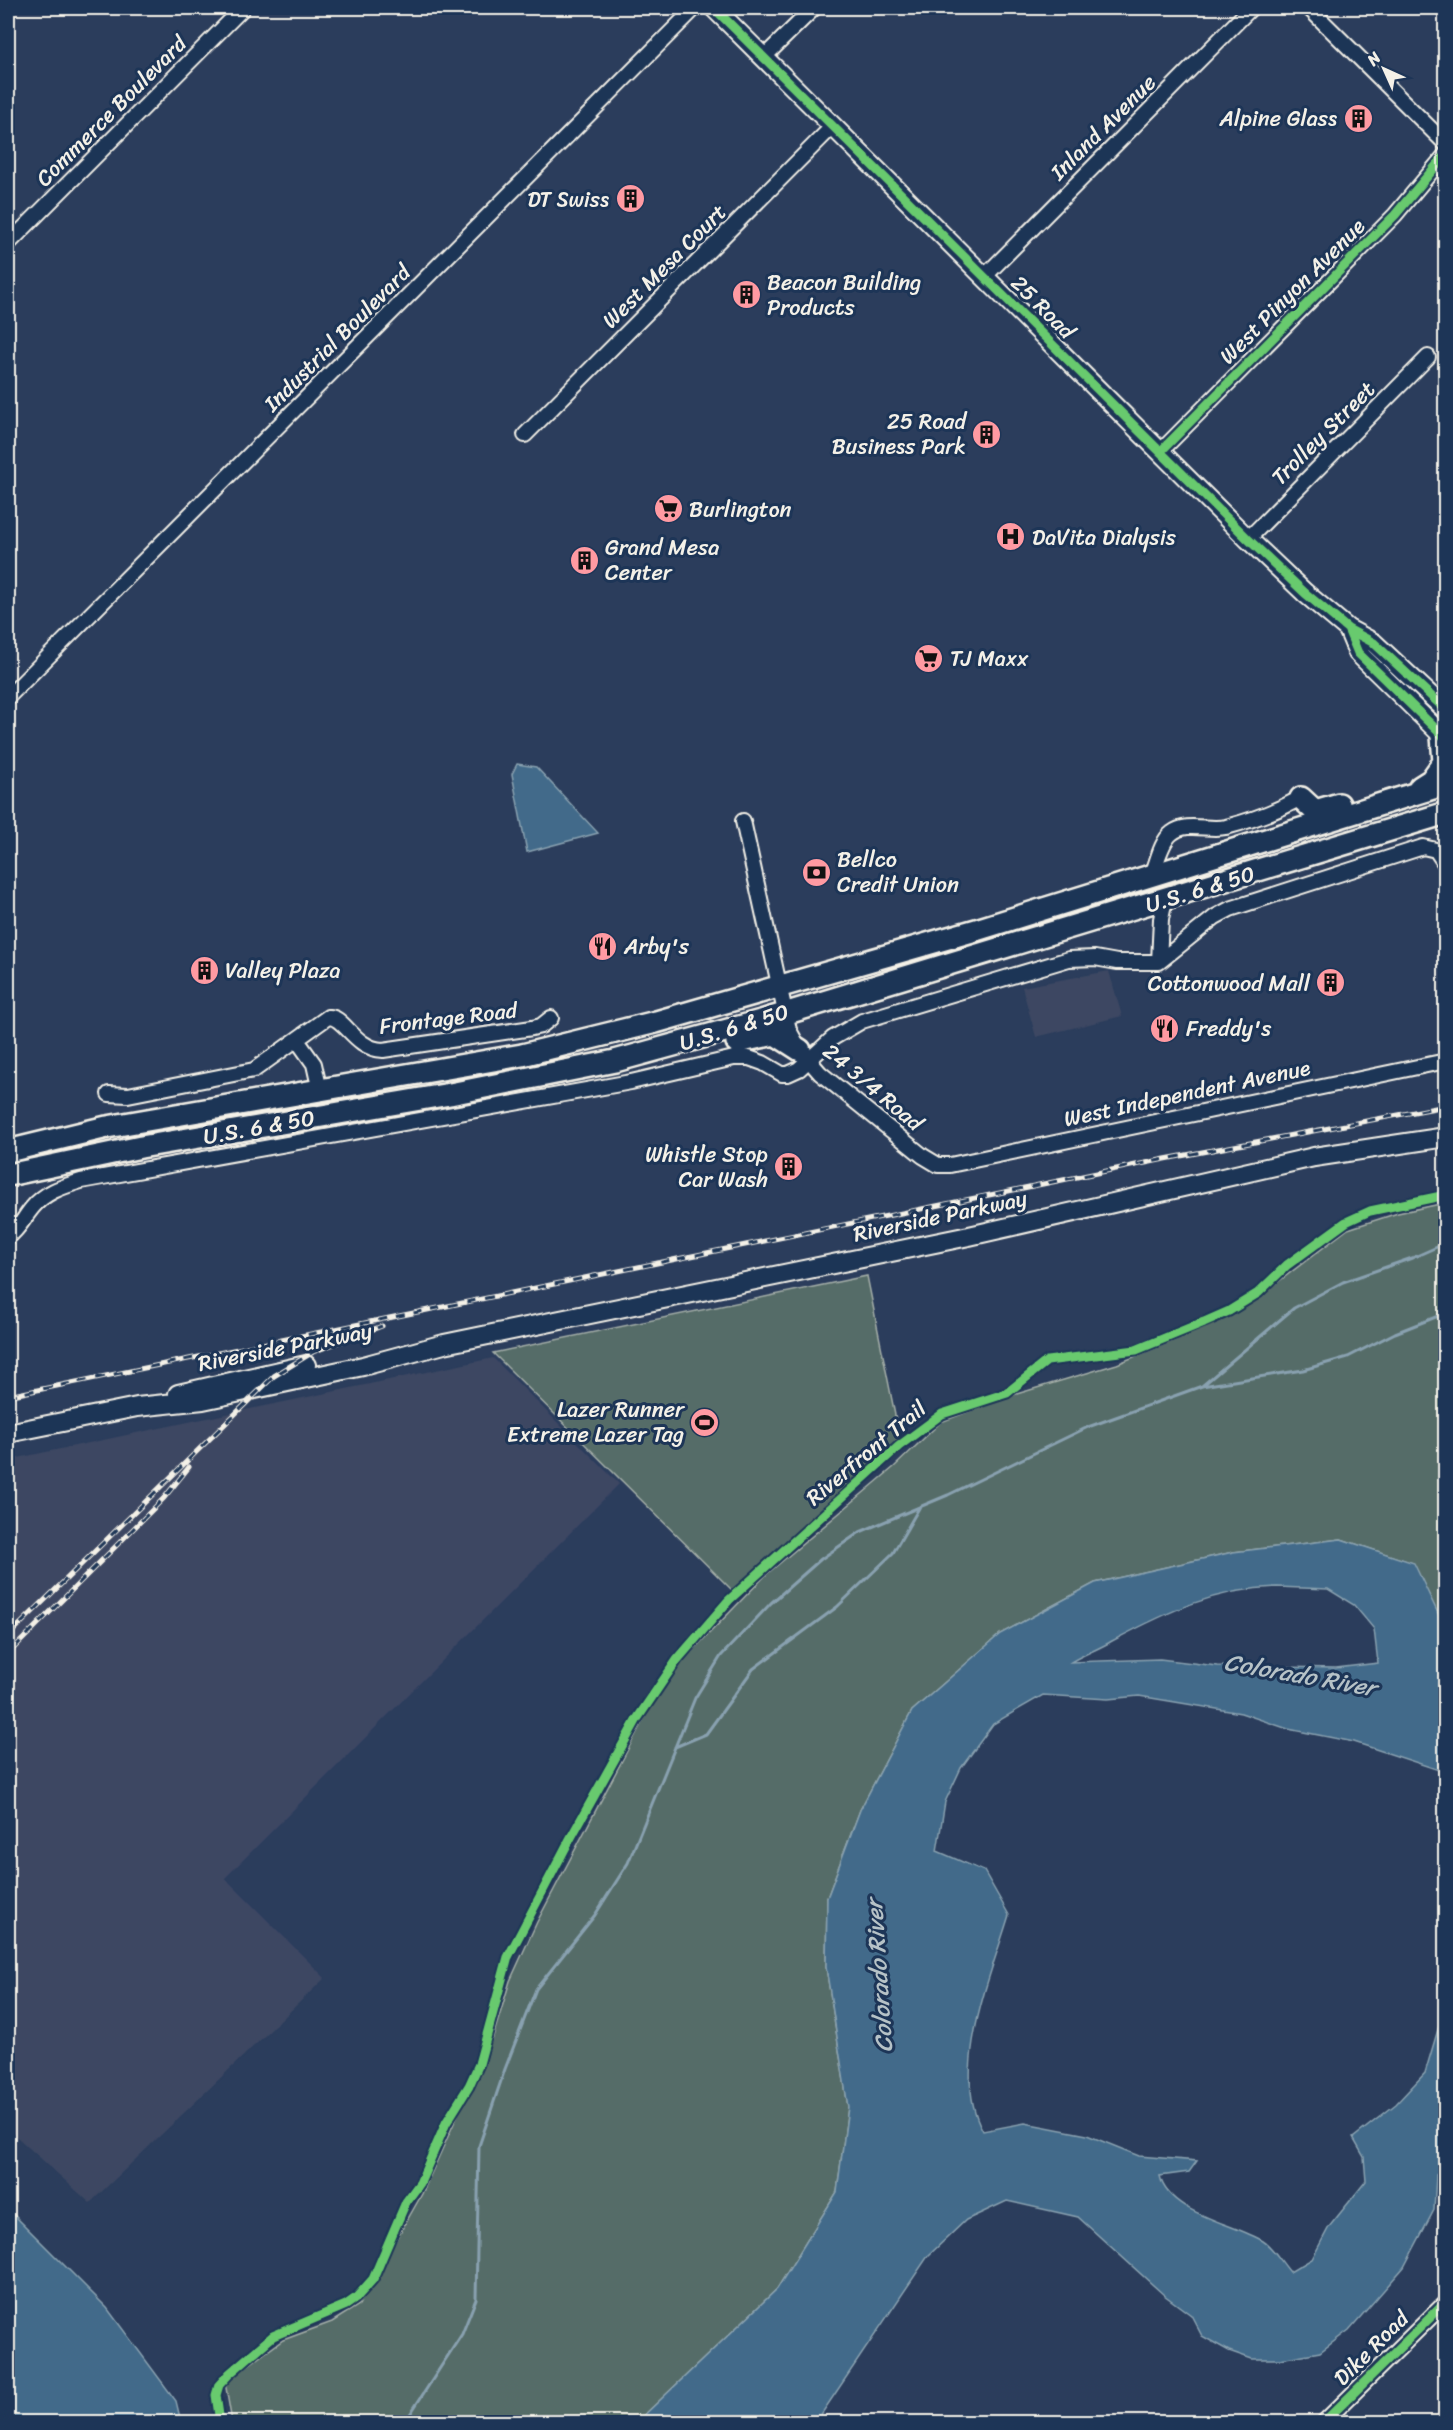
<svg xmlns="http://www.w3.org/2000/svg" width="1453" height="2430" font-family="Sriracha,sans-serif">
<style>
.built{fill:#3c4762}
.green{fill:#556c68;stroke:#a4aea8;stroke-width:1.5}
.water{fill:#426b8a;stroke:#89a1b0;stroke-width:1.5;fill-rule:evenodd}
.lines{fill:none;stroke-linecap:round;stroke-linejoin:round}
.stream{stroke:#89a1b0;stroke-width:3}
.minor-casing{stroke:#f4f1e8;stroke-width:18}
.major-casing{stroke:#f4f1e8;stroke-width:22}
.highway-casing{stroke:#f4f1e8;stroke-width:26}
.minor{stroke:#1d3557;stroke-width:14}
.major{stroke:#1d3557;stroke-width:18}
.highway{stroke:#1d3557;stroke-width:21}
.rail-casing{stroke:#f4f1e8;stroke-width:5}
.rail{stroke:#1d3557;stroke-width:3;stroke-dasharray:9;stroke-linecap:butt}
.cycleway-casing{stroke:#1d3557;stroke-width:13}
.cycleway{stroke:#67ca6e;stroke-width:9}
.labels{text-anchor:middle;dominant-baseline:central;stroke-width:6;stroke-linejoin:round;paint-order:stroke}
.street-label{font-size:22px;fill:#f4f1e8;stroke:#1d3557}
.poi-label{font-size:22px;fill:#f4f1e8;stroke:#1d3557;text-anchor:start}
.water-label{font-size:24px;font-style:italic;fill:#b6c2c7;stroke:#1d3557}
</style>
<rect width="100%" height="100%" fill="#2b3d5c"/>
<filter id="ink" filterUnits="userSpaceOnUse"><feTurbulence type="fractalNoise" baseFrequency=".0167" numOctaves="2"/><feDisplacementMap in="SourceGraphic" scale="12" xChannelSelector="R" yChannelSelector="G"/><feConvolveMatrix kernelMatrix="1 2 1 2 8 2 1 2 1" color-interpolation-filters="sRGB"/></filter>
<g filter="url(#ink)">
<!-- built -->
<path class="built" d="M1109,971L1122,1016L1036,1037L1022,987Z
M493,1358L619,1484L225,1878L325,1978L90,2203L8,2129V1460Z"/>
<!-- green -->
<path class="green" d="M1445,1203V1634L1413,1563L1341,1539L1233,1552L1095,1583L1000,1634L912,1711L860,1810L827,1898L826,1967L848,2107L837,2192L777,2289L637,2422H232L225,2382L283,2340L332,2322L359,2305L422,2194L493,2037L510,1981L537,1922L665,1679L767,1574L894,1467L941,1422L1010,1396L1117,1364L1175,1340L1245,1307L1348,1229L1398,1213Z
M867,1276L900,1440L733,1591L493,1353Z"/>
<!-- water -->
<path class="water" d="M517,764L536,767L598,833L527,852L512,774Z
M1341,1539L1414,1563L1445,1628V1772L1354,1742L1288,1729L1241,1713L1139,1696L1108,1699L1043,1695L993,1724L961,1768L945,1802L937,1851L984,1871L1009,1915C991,1975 949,2071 983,2131L1025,2123L1087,2135L1139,2156L1197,2161L1189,2172L1160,2176C1168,2213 1233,2223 1263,2241C1273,2247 1282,2263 1290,2272L1312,2259L1329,2227L1366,2181L1364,2157L1353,2138L1396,2104L1425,2073L1445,2006V2161L1436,2175L1434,2210L1404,2267L1349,2330L1320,2352L1280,2359H1252L1229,2351L1202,2336L1191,2315L1164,2295L1078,2217L1007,2201L966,2220L928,2256L816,2422H637L777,2289L837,2192L848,2107L826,1967L827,1898L860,1810L912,1711L1000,1634L1095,1583L1233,1552ZM1277,1587L1328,1589L1354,1605L1374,1629L1378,1663L1336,1668L1217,1666L1160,1659L1071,1662C1084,1654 1099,1649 1112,1641C1167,1612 1214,1589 1277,1587Z
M8,2209L107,2308L176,2401L181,2422H8Z"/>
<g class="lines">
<!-- stream -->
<path class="stream" d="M1202,1386L1303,1370L1348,1357L1395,1333L1446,1313
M675,1747L706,1734L753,1669L837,1607L893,1553L919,1508
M405,2422L462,2334L476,2299L479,2146L505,2069L536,1989L595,1915L628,1863L695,1698L721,1656L771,1603L821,1559L860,1532L948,1495L1088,1427L1202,1386L1294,1308L1343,1282L1412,1258L1446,1243"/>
<defs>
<path id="minor" d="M1309,8L1446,144
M764,57L814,8
M8,244L243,8
M985,276L1251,8
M525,435L833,126
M1161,451L1395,215L1446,154
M1248,539L1428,357
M8,697L695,8
M743,821L789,1030L800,1050L820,1073L923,1156L938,1165H950L1446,1061
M1152,875C1157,863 1161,841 1172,833C1187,821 1208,831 1226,827C1253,820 1277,811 1301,798
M1159,962L1161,919L1165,900
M297,1040L314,1064L320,1091
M109,1094L128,1095L254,1070L328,1017C344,1015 354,1049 383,1050L532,1028L541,1026L551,1018
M8,1237C19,1229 23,1219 32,1208C45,1192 62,1187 81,1181L631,1082L734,1058H749L763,1063L782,1074H788L799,1069L833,1038L862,1021L1069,959L1095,958L1117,962H1159L1215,917L1230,909L1423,847L1436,850L1446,865
M1324,2422L1446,2302"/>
<path id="major" d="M714,8L1248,539L1305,593L1348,629L1374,643L1446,710
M1348,629L1358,653L1446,739
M178,1394L306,1365
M8,1433L137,1407L203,1400L363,1366L444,1344L969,1236L1314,1157L1446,1137"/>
<path id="highway" d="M1420,787L1431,780L1444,762L1442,736
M1301,798L1315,811L1339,804
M737,1042L775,1034L800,1050
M8,1151L107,1127L522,1055L656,1022L976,930L1446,784
M8,1175L141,1147L450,1094L615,1061L761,1021L1446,813"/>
</defs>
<!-- minor casing -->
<use href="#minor" class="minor-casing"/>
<!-- major casing -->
<use href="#major" class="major-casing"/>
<!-- highway casing -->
<use href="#highway" class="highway-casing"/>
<!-- minor -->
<use href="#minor" class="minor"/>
<!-- major -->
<use href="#major" class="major"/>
<!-- highway -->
<use href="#highway" class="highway"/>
<defs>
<path id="rail" d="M8,1396L1165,1159L1446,1106
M8,1636L274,1376L313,1352L382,1326
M14,1648L164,1498L189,1467"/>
</defs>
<!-- rail casing -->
<use href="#rail" class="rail-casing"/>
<!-- rail -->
<use href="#rail" class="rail"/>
<defs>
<path id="cycleway" d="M714,8L1248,539L1305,593L1348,629L1374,643L1446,710
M1161,451L1395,215L1446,154
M1348,629L1358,653L1446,739
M220,2422L216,2395L219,2385L229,2374L273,2336L346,2305L356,2298L373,2279L406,2202L420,2183L446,2123L469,2086L479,2064L508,1957L569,1841L637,1719L677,1660L729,1600L899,1446L942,1414L1007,1393L1047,1361L1136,1350L1204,1322L1229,1311L1258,1293L1287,1265L1346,1222L1370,1211L1446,1195
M1324,2422L1446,2302"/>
</defs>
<!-- cycleway casing -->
<use href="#cycleway" class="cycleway-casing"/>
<!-- cycleway -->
<use href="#cycleway" class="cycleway"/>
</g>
</g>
<!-- icons -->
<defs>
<symbol id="building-disc" viewBox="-11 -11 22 22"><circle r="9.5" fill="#ff9aa2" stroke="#1d3557"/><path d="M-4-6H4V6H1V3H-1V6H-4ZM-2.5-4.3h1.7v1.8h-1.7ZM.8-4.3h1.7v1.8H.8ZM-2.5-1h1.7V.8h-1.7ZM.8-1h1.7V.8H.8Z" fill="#111"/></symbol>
<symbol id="supermarket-disc" viewBox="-11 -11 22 22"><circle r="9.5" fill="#ff9aa2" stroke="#1d3557"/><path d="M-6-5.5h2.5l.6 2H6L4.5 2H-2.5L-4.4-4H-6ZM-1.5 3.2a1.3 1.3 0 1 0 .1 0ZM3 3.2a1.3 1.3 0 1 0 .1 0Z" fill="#111"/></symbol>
<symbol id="hospital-disc" viewBox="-11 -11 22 22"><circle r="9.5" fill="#ff9aa2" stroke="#1d3557"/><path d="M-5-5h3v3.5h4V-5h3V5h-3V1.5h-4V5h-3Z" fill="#111"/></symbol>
<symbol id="bank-disc" viewBox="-11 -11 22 22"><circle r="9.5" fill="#ff9aa2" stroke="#1d3557"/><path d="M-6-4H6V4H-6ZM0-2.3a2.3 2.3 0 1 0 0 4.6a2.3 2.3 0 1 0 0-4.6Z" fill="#111"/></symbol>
<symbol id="restaurant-disc" viewBox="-11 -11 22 22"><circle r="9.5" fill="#ff9aa2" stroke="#1d3557"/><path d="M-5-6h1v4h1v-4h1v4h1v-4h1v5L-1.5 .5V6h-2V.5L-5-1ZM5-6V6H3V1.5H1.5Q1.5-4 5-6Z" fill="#111"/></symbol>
<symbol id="stadium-disc" viewBox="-11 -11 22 22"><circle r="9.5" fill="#ff9aa2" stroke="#1d3557"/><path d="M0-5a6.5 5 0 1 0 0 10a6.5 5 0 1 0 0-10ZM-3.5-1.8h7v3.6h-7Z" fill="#111"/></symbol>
</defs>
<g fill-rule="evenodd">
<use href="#building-disc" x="1342" y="102" width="33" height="33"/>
<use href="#building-disc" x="614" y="182" width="33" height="33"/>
<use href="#building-disc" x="730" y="278" width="33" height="33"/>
<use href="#building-disc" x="970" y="418" width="33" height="33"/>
<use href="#supermarket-disc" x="652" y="492" width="33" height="33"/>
<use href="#hospital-disc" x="994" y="520" width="33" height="33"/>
<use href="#building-disc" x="568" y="544" width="33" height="33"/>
<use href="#supermarket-disc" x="912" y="642" width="33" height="33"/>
<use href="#bank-disc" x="800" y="856" width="33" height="33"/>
<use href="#restaurant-disc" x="586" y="930" width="33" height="33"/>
<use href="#building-disc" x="188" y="954" width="33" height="33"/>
<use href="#building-disc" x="1314" y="966" width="33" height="33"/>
<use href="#restaurant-disc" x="1148" y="1012" width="33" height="33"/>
<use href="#building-disc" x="772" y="1150" width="33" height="33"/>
<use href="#stadium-disc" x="688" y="1406" width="33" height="33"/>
</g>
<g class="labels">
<!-- street labels -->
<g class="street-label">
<text transform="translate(111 111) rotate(-45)">Commerce Boulevard</text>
<text transform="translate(1103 127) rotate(-45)">Inland Avenue</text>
<text transform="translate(664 266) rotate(-45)">West Mesa Court</text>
<text transform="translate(1292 291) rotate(-45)">West Pinyon Avenue</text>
<text transform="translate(1043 307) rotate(45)">25 Road</text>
<text transform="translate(337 338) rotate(-45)">Industrial Boulevard</text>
<text transform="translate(1323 433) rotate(-45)">Trolley Street</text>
<text transform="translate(1200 889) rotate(-17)">U.S. 6 &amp; 50</text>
<text transform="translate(448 1018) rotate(-7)">Frontage Road</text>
<text transform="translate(734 1027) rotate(-17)">U.S. 6 &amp; 50</text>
<text transform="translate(873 1087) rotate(40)">24 3/4 Road</text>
<text transform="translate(1187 1093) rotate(-12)">West Independent Avenue</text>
<text transform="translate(259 1127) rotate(-10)">U.S. 6 &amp; 50</text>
<text transform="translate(940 1216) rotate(-12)">Riverside Parkway</text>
<text transform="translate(285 1347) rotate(-11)">Riverside Parkway</text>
<text transform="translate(866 1453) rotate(-40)">Riverfront Trail</text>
<text transform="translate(1371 2348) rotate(-45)">Dike Road</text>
</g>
<!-- poi labels -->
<g class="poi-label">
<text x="1337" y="118" text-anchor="end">Alpine Glass</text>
<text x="609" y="199" text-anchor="end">DT Swiss</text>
<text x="767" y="282">Beacon Building<tspan x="767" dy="25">Products</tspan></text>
<text x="966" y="421" text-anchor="end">25 Road<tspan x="966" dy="25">Business Park</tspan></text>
<text x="689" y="509">Burlington</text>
<text x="1032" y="537">DaVita Dialysis</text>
<text x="605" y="547">Grand Mesa<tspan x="605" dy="25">Center</tspan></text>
<text x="950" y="658">TJ Maxx</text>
<text x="837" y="859">Bellco<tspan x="837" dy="25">Credit Union</tspan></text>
<text x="624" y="946">Arby's</text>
<text x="225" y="970">Valley Plaza</text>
<text x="1310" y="983" text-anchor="end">Cottonwood Mall</text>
<text x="1186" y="1028">Freddy's</text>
<text x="768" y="1154" text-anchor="end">Whistle Stop<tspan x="768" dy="25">Car Wash</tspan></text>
<text x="684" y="1409" text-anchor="end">Lazer Runner<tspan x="684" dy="25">Extreme Lazer Tag</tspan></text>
</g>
<!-- water labels -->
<g class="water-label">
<text transform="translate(1300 1675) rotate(10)">Colorado River</text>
<text transform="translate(879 1976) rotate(-94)">Colorado River</text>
</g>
</g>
<!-- margin -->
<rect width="1453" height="2430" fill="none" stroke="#1d3557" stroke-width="30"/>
<rect x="15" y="15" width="1423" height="2400" fill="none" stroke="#f4f1e8" stroke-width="2" filter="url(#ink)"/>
<!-- north arrow -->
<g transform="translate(1384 69) rotate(315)" stroke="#1d3557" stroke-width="4.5" paint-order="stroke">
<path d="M0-4.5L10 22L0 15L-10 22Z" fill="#f4f1e8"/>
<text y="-9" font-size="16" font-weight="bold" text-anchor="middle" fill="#f4f1e8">N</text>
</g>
</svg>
